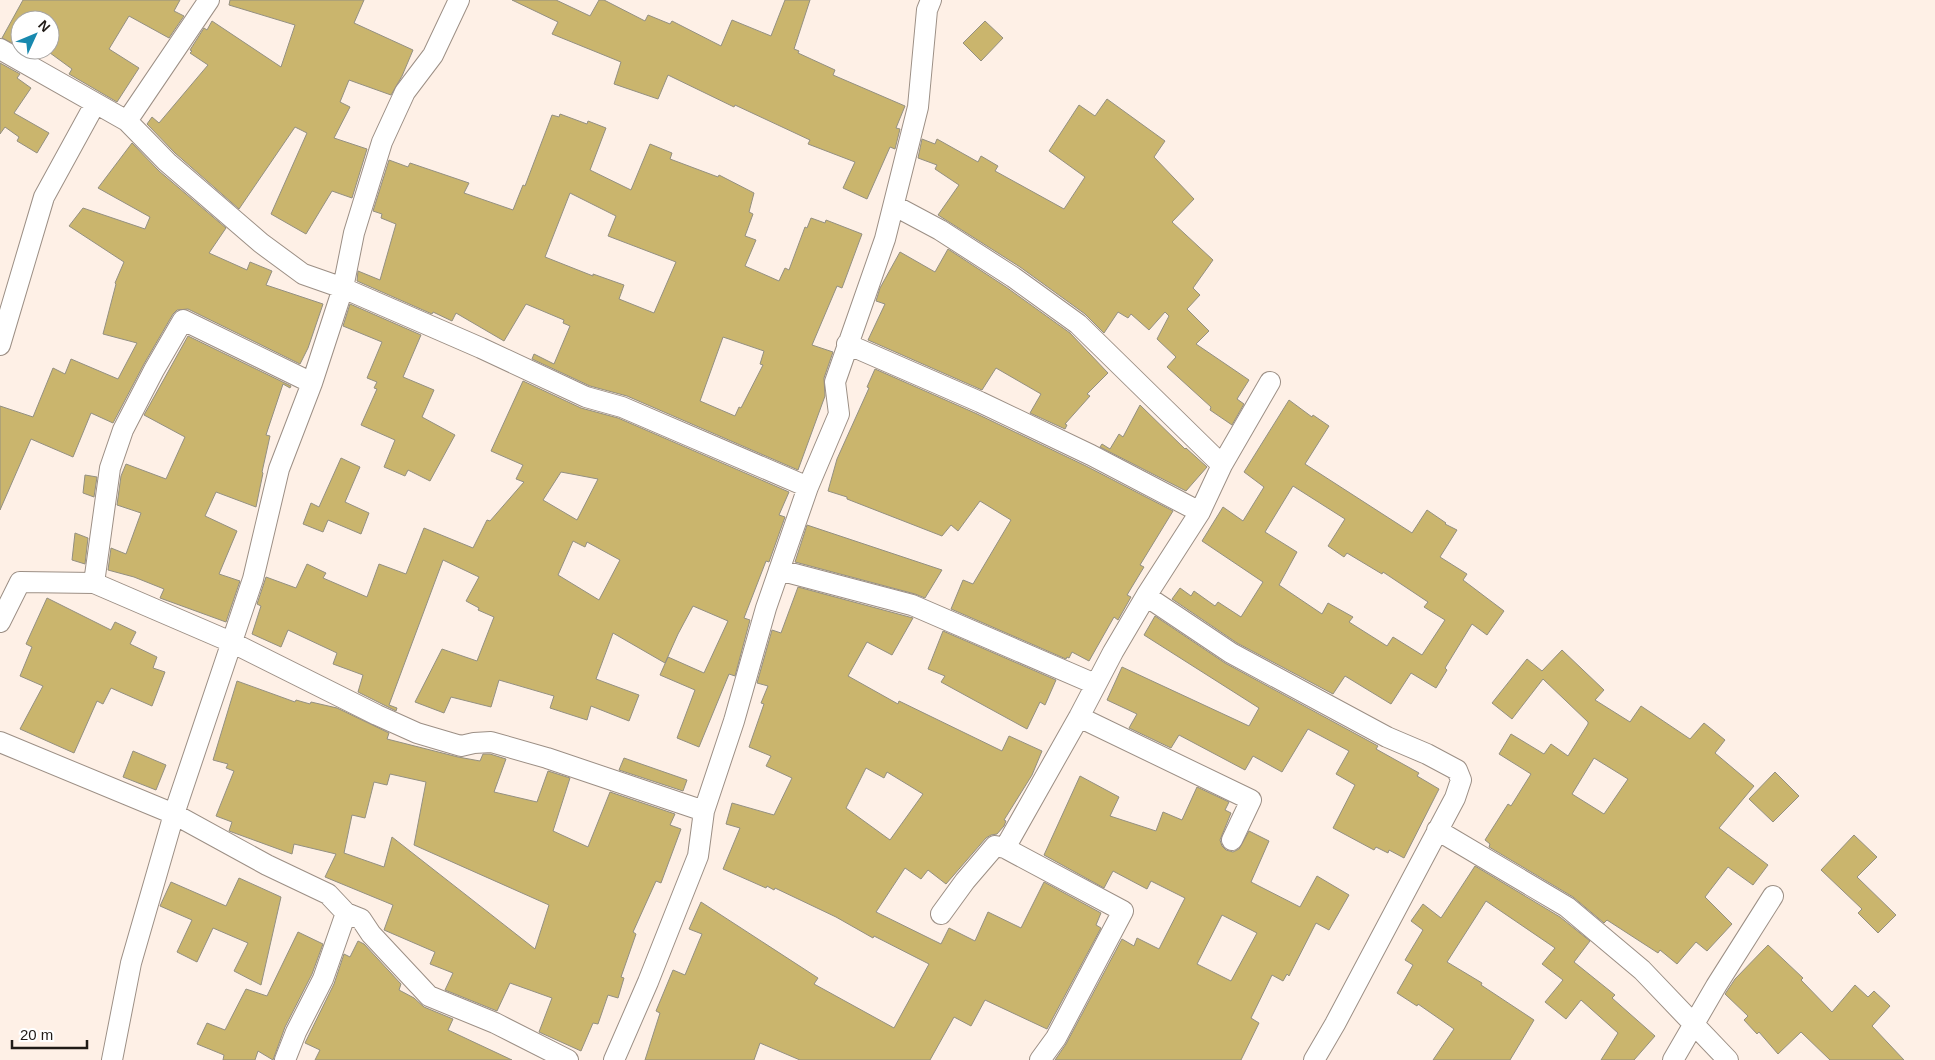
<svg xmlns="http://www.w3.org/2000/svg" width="1935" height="1060" font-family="Arial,sans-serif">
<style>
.building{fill:#cab56d;stroke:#949081;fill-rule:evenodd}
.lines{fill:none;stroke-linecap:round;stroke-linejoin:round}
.street-casing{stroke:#9c8f85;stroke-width:22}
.street{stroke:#fff;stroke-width:20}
</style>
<rect width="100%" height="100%" fill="#fef0e6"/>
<!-- building -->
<path class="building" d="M23,0H180L174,11L184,16L169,38L129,16L109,49L139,68L117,102L69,74L72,69L46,50H50V20H20V47L2,38Z
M230,0H364L354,23L413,50L402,76L391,95L349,80L340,102L350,107L334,138L367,149L352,198L332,191L306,234L271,214L307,133L295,127L239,209L175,153L147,124L152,117L159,123L208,65L190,53L192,51L190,50L204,28L207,30L212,21L281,67L295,25L229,5Z
M512,0H556L590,16L599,0H604L645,21L648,15L670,24L672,21L721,46L732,20L771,36L785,0H810L794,49L799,51L798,53L835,70L833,75L905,106L896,128L900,129L895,149L890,147L867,199L843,188L855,162L808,144L810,140L735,105L734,107L668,75L658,99L614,84L621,62L552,34L558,22Z
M985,21L1003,38L981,61L963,43Z
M0,63L20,74L17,78L31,88L14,113L49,133L37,153L17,141L19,137L5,127L0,134Z
M1107,99L1165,141L1154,157L1194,199L1172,222L1213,260L1193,288L1200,295L1187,309L1209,331L1196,344L1249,380L1237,399L1244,404L1232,425L1210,410L1211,407L1167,367L1176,357L1157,339L1169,316L1165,312L1149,330L1131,314L1128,318L1118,312L1104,333L1085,314L1020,267L938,215L959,185L935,169L937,165L918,158L922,139L935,144L937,139L978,162L981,156L998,166L995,171L1064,209L1085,177L1049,151L1079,105L1095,116Z
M560,114L587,124L588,121L606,128L590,170L631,190L650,144L672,153L670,159L718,177L719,175L754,193L749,212L753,214L745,236L756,240L745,266L779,281L785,268L789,270L805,227L807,228L811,218L825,223L826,220L862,234L842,288L837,286L812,345L833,352L824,378L825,396L798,470L627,396L590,386L532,359L534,354L554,364L570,326L563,323L564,320L526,304L504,341L456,313L452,321L433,312L432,314L357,281L358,271L380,280L396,224L381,218L382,214L373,211L389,160L408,167L410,163L469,183L464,193L513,210L523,185L525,186L552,115L559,117ZM570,193L616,216L608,236L676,262L654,313L619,299L624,285L593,274V276L545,257ZM723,337L764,351L760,364L763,365L741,408L739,407L735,416L700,401Z
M132,143L159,171L226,228L209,253L247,270L250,262L272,271L266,285L323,304L308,348L300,364L188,309L177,310L173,314L144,364L113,423L91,413L73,457L31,439L0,510V406L33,417L53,368L65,374L71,359L118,379L137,343L103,334L116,284L115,283L124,262L69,226L83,208L145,229L150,217L98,188Z
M948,249L1006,287L1070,333L1108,373L1087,394L1090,396L1065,424L1067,425L1065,429L1030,413L1041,394L996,368L982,390L868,340L885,304L876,301L880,288L900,252L935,272Z
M350,304L421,335L403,377L434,390L422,417L455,435L430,481L408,470L405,476L384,467L395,440L361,425L377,389L374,388L377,382L367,378L382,342L343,326Z
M188,336L291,386L290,388L283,384L266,435L270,436L262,472L263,473L256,507L216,492L205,516L237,531L219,574L240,581L226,622L160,598L164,589L134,577L108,570L111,548L126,554L141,513L117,505L121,476L126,464L166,479L185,437L144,415Z
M875,369L975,413L1086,466L1173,511L1140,565L1144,567L1127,595L1131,597L1118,620L1114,617L1089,661L1072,652L1069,658L1067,657L1066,659L951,609L963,580L973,584L1011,520L980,501L958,531L951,525L942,536L847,499V497L828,491L837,459L869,388L867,387Z
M523,381L581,408L618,418L789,492L779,515L785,517L769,562L766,561L744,618L750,620L735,676L729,674L699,747L677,738L695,690L660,675L668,657L704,673L728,621L693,606L678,634L665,663L613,633L596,679L639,695L629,721L591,706L587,720L550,708L554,696L499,680L491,707L451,697L444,713L415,702L442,649L477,661L494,617L478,610L479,608L466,601L479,577L443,560L389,705L397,708L396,711L358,692L363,675L333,664L337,653L288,630L281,647L252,634L261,606L257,604L266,577L296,588L307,564L326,573L323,578L367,597L379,564L406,574L424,528L473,548L487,520L490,521L524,482L516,479L523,465L491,451ZM561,472L598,479L577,520L543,500ZM573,541L585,547L587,542L620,560L599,600L558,575Z
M1289,400L1312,417L1313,415L1329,426L1305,464L1412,533L1427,510L1446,523L1445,524L1457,530L1440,557L1467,574L1463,580L1504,611L1487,635L1472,624L1445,668L1447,670L1436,688L1411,673L1391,704L1345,676L1333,694L1237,643L1172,599L1180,588L1191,596L1194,591L1215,606L1218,602L1241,617L1263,582L1202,541L1223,507L1243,521L1264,487L1244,472ZM1293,486L1345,519L1328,546L1344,557L1347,553L1382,574L1383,572L1428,602L1424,607L1445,620L1422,655L1393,637L1387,646L1349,622L1353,617L1328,603L1322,614L1279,585L1297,552L1265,532Z
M1140,405L1185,449L1186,448L1207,467L1186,491L1100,447L1102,444L1110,449L1119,434L1123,437Z
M341,458L360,467L345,502L369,513L361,534L328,520L323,532L303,524L311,503L319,507Z
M85,475L97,477L94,497L83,493Z
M807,525L942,570L925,598L915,594L795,562Z
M75,533L88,538L85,564L72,560Z
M798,587L913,618L892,655L867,642L848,676L898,704L899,701L1002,751L1009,736L1042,751L1032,775L1004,820L1006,821L1004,826L997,834L991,835L986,838L946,884L928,870L921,879L905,868L876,912L941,944L949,928L975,941L988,912L1021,928L1044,882L1101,913L1096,925L1101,928L1047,1029L985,1000L971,1026L954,1017L930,1060H800L760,1043L754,1060H645L660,1013L656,1011L673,970L685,975L702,934L689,929L701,902L818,978L814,984L894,1028L929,964L874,936L873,938L836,917L775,888L774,890L767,886L766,888L723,869L740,828L726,824L732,803L774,815L792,778L766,766L771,756L749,747L764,704L761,703L768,686L757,683L772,630L781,633ZM866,768L884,778L887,772L923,794L890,840L846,808Z
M47,598L111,630L115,622L136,632L130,644L157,657L153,668L165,672L152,706L111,688L103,704L97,701L74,753L20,729L43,686L20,676L32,647L26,644Z
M1155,616L1225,663L1378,746L1376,749L1419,773L1417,776L1439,789L1404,858L1389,850L1388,853L1376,847L1374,850L1333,828L1355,785L1336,774L1349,751L1308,729L1282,772L1253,756L1245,770L1179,735L1171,748L1129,728L1137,714L1107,700L1122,667L1249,726L1259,708L1144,635Z
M943,631L1056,680L1045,705L1040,702L1027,729L941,682L945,676L928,669Z
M1562,650L1604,690L1595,700L1630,722L1641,706L1690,739L1704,723L1725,740L1715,753L1754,786L1719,828L1768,865L1753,885L1728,867L1705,897L1732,924L1707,951L1696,942L1677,964L1660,950L1658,953L1607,920L1604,923L1573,897L1489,847L1490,844L1485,840L1508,804L1511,806L1531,774L1499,754L1511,734L1544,754L1551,744L1568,756L1588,724V722L1543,679L1512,719L1492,703L1527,659L1542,671ZM1594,758L1628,779L1604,814L1572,794Z
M237,681L295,702L296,700L310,704L311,702L337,708L389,733L387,739L458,757L480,761L483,754H490L506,759L494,792L537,802L548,771L570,778L553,831L588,847L610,792L675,814L670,825L681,829L661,883L656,881L633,932L636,934L621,977L624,978L618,998L608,995L598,1024L593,1023L581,1051L539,1032L552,998L510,983L497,1011L445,990L453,973L430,964L435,952L384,930L393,905L325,877L336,854L294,844L292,854L229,831L232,822L216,816L234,771L226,768L228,764L213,760ZM390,774L426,782L414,845L549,905L535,949L392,837L384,867L344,853L352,815L365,818L374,782L387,785Z
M133,751L166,765L156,790L123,777Z
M624,758L687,780L683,791L619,770Z
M1775,772L1799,796L1773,822L1749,799Z
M1080,776L1119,797L1110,816L1156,831L1163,812L1182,820L1197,787L1229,802L1225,810L1231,813L1220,840L1222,846L1226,850L1233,852L1239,849L1249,831L1269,841L1251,882L1300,907L1317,876L1349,895L1329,930L1316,923L1289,976L1287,974L1283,981L1272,975L1251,1018L1259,1023L1241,1060H1055L1066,1044L1122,939L1134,946L1137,938L1159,949L1185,898L1151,881L1147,889L1113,871L1104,888L1044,855ZM1222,915L1257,933L1231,981L1197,964Z
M1854,835L1877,857L1857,877L1896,915L1878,933L1858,913L1862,909L1821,870Z
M1475,866L1560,917L1590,941L1574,962L1615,995L1612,998L1655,1036L1634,1060H1601L1618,1033L1581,1000L1566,1019L1545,1002L1563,980L1542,964L1555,948L1486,901L1447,962L1482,983L1481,985L1534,1020L1510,1060H1433L1454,1029L1418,1004L1417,1006L1397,993L1413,965L1405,960L1423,930L1411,921L1423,904L1441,918Z
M239,878L281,897L261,985L234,971L248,943L213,928L197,962L177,952L192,920L160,906L171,882L226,906Z
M298,932L323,944L312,974L285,1027L273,1060L258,1051L255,1060H223L224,1055L197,1044L207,1023L225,1030L246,989L267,996Z
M358,941L364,944L401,984L399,990L414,998L424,1007L453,1019L448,1030L512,1060H315L320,1050L305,1043L334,984L344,954L350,957Z
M1768,945L1803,978L1801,980L1832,1012L1855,985L1868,997L1874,991L1890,1006L1872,1026L1904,1060H1830L1801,1032L1778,1054L1759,1032L1757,1034L1744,1020L1748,1016L1725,994L1735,979Z"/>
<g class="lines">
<defs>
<path id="street" d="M0,49L127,121L167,162L261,243L303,274L343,288L481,348L586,397L622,407L808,487
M127,121L209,0
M895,206L940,230L1013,277L1078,324L1222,465L1200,512
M847,344L980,402L1091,455L1200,512L1146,596L1113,652L1079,717L1005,848L1123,911L1056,1038L1040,1060
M0,345L44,197L95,104
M1222,465L1270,382
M779,570L912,605L1095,684
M94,583L110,468L123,430L154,370L183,320L312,383
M1146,596L1231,653L1387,737L1427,754L1457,770L1461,780L1455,798L1335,1024L1314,1060
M0,622L20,582L94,583L231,642L377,715L417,733L461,746L474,743L491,742L547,758L704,811
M1079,717L1251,800L1232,840
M0,742L174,814L267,865L328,894L346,913L361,919L371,934L429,996L495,1023L568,1060
M1437,830L1567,907L1642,970L1728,1060
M941,914L965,881L995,846L1005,848
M112,1060L131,963L174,814L253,579L279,469L312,383L343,288L354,233L382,142L405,92L433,55L459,0
M285,1060L296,1032L323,979L346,913
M614,1060L648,982L698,856L704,811L734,721L766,608L808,487L839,414L835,382L885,239L918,107L927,10L931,0
M1673,1060L1716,986L1773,896"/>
</defs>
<!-- street casing -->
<use href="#street" class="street-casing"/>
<!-- street -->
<use href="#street" class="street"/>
</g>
<!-- north arrow -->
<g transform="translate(35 35) rotate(46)"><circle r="24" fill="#ffffff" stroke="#a6a4a2"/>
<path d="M0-4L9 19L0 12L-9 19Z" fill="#1889af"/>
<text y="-8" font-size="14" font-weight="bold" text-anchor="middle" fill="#201b17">N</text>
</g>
<!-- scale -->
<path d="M12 1040v8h75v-8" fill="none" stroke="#201b17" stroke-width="2.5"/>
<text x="20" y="1040" font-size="15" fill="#201b17" stroke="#ffffff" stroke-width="4" paint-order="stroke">20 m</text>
</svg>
